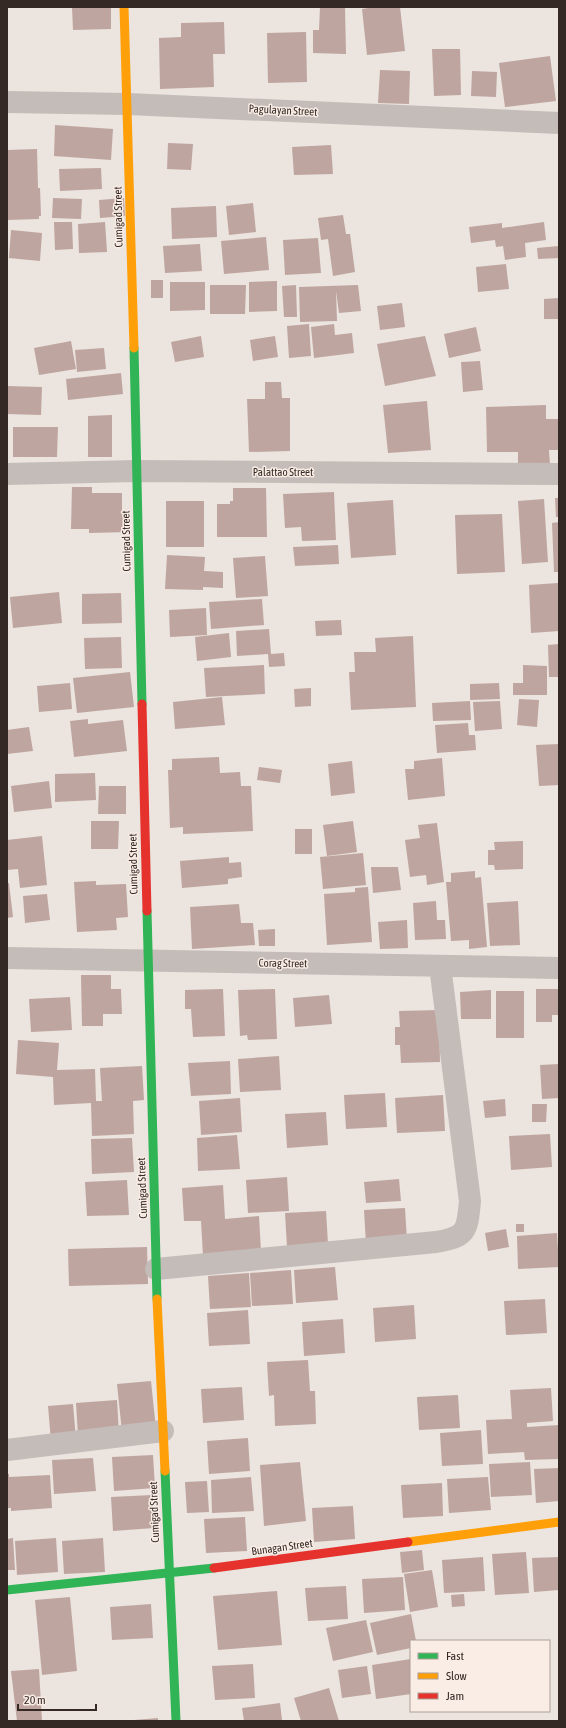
<svg xmlns="http://www.w3.org/2000/svg" width="566" height="1728" font-family="'Asap Condensed',sans-serif">
<style>
.building{fill:#bfa5a0}
.lines{fill:none;stroke-linecap:round;stroke-linejoin:round}
.street{stroke:#c4bcb8;stroke-width:22}
.fast{stroke:#30b455;stroke-width:9}
.slow{stroke:#ff9f0a;stroke-width:9}
.jam{stroke:#e5322d;stroke-width:9}
.labels{text-anchor:middle;dominant-baseline:central;stroke-width:3;stroke-linejoin:round;paint-order:stroke}
.street-label{font-size:11px;fill:#352926;stroke:#f9ede5}
</style>
<rect width="100%" height="100%" fill="#ebe4df"/>
<!-- building -->
<path class="building" d="M72,7H111V29L73,30Z
M320,7H345L346,54L313,53V30H319Z
M375,7H400L405,51L367,55L362,9Z
M224,22L225,54H213L214,87L160,89L159,38L181,37V23Z
M306,32L307,82L268,83L267,33Z
M432,49H460L461,95L434,96Z
M550,56L556,101L505,107L499,63Z
M380,70L410,71L409,104L378,103Z
M472,71L497,72L496,97L471,96Z
M55,125L113,129L111,160L54,156Z
M168,143L193,144L191,170L167,169Z
M331,145L333,174L294,175L292,147Z
M37,149L38,188H40L41,216H39V219L7,220V150Z
M101,168L102,189L60,191L59,169Z
M53,198L82,199L81,219L52,218Z
M124,198L125,216L100,218L99,200Z
M253,203L256,232L229,235L226,206Z
M216,206L217,237L172,239L171,208Z
M343,215L346,234H350L355,272L333,276L328,239L321,240L318,218Z
M54,222H72L73,249L55,250Z
M105,222L107,252L79,253L78,224Z
M544,222L546,240L525,243L526,257L505,260L503,246L496,247L495,240L471,243L469,227L502,223V228Z
M11,230L42,233L40,261L9,258Z
M266,237L269,270L224,274L221,241Z
M318,238L321,273L285,275L283,240Z
M200,244L202,271L165,273L163,246Z
M559,246V258L538,259L537,248Z
M506,264L509,289L478,292L476,267Z
M151,280H163V298H151Z
M277,281V311L249,312V282Z
M170,282H205V310L170,311Z
M210,285H246L245,314H210Z
M296,285L297,317H284L282,286Z
M358,285L361,311L339,313L336,291L337,321L300,322L299,287Z
M559,298V319H544V299Z
M402,303L405,327L380,330L377,306Z
M309,324L311,356L289,358L287,326Z
M334,324L335,335L352,333L354,353L314,358L311,327Z
M476,327L481,351L449,358L444,334Z
M201,336L204,357L175,362L171,342Z
M275,336L278,357L253,361L250,340Z
M425,336L436,376L385,386L377,344Z
M71,341L76,369L39,375L34,348Z
M104,348L106,369L77,372L75,350Z
M480,361L483,390L463,392L461,362Z
M121,373L123,394L68,400L66,379Z
M265,382H281L282,398H290V451L249,452L247,399H265Z
M7,386L42,387L41,415L7,414Z
M427,401L431,450L388,453L383,405Z
M546,405V419H559V450H549L550,466L518,467V452H487L486,407Z
M112,415V457H88V416Z
M13,427H58L57,457H13Z
M72,487H92V493H122V514H129V532L89,533V529H71Z
M233,488H266L267,537H217V504H230V501H233Z
M334,492L336,540L302,541L301,527L285,528L283,494Z
M555,498H559V517H556Z
M544,499L548,562L522,564L518,501Z
M393,500L396,555L351,558L347,503Z
M166,501H204V547H166Z
M502,514L505,572L457,574L455,515Z
M559,522V572H554L552,523Z
M338,545L339,564L295,566L293,547Z
M167,555L205,557L204,571L223,572V588L203,587V590L165,589Z
M265,556L268,596L236,598L233,558Z
M558,583L559,631L531,633L529,585Z
M59,592L62,623L13,628L10,597Z
M121,593L122,623L82,624V594Z
M262,599L264,625L211,629L209,602Z
M206,608L207,635L170,637L169,610Z
M341,620L342,635L316,636L315,621Z
M269,629L271,654L284,653L285,666L269,667L268,654L237,656L236,631Z
M229,633L231,657L197,661L195,637Z
M413,636L416,707L351,710L349,672H355L354,652H376L375,638Z
M121,637L122,668L85,669L84,638Z
M559,644V677H549L548,645Z
M264,665L265,694L206,697L204,668Z
M523,665L547,666V695H513V683H523Z
M130,672L134,707L77,713L73,678Z
M70,683L72,709L39,712L37,686Z
M499,683L500,699L470,700V684Z
M311,688V706L295,707L294,689Z
M222,697L225,725L175,729L173,702Z
M519,699L539,700L537,727L517,725Z
M470,701L471,720L433,721L432,703Z
M500,701L502,729L475,731L473,702Z
M88,719V724L123,720L127,751L74,757L70,721Z
M468,723L469,735H475L476,750L437,753L435,725Z
M29,727L33,751L7,754V730Z
M559,744V785L539,786L536,745Z
M219,757L220,773L240,772L241,786H251L253,831L183,834V827L170,828L168,770H172V759Z
M442,758L445,796L408,800L405,769H414V761Z
M352,761L355,793L331,796L328,764Z
M259,767L282,770L280,783L257,780Z
M95,773L96,800L55,802V774Z
M49,781L52,808L14,812L11,786Z
M99,786H126V814H98Z
M91,821H119L118,849H91Z
M353,821L357,852L327,856L323,825Z
M437,823L444,882L427,885L426,875L410,877L405,840L420,838L418,825Z
M295,829H312V854H295Z
M42,836L47,885L20,888L18,869L7,870V840Z
M523,841V869L495,870L494,865H488V850H495L494,842Z
M363,853L366,885L323,889L320,857Z
M229,857V863L241,862L242,877L228,879V884L182,888L180,861Z
M371,867H398L401,890L373,893Z
M475,871V878L481,877L487,947L469,949V940L451,941L446,882H451V873Z
M96,881V885L126,884L128,917L116,918L117,930L77,932L74,882Z
M7,883H9L13,917L7,918Z
M368,887L372,942L327,945L324,894L355,892V888Z
M47,894L50,920L25,923L23,896Z
M436,901L437,920H445L446,939L415,940L413,903Z
M518,901L520,945L490,946L487,903Z
M239,904L241,923H253L255,945L192,949L190,907Z
M407,920L408,948L380,949L378,922Z
M275,929V946H259L258,930Z
M81,975H111V989H121L122,1014H103V1026H82Z
M223,989L225,1036L193,1037L191,1009H185V990Z
M275,989L277,1039L248,1040L247,1035L240,1036L238,990Z
M536,989H559V1015H552V1022H536Z
M491,990V1019H461L460,992Z
M496,991H524V1038H496Z
M329,995L332,1024L295,1027L293,998Z
M70,997L72,1030L31,1032L29,999Z
M439,1010L440,1062L401,1063L400,1045H395V1027H400L399,1011Z
M18,1040L59,1043L57,1070L95,1069L96,1101H102L100,1068L142,1066L144,1100L133,1101L134,1134L92,1136L91,1103L54,1105L53,1077L16,1074Z
M279,1056L281,1090L240,1092L238,1059Z
M230,1061L231,1094L191,1096L188,1063Z
M559,1064V1098L542,1099L540,1065Z
M385,1093L387,1127L346,1129L344,1095Z
M443,1095L445,1131L397,1133L395,1098Z
M240,1098L242,1132L201,1135L199,1101Z
M505,1099L506,1116L485,1118L483,1101Z
M532,1104H547L546,1122H532Z
M326,1112L328,1145L287,1148L285,1114Z
M550,1134L552,1167L511,1170L509,1136Z
M237,1135L240,1169L198,1171L197,1138Z
M132,1138L134,1172L92,1174L91,1139Z
M287,1177L289,1211L248,1213L246,1180Z
M399,1179L401,1201L366,1203L364,1182Z
M127,1180L129,1215L87,1216L85,1182Z
M223,1185L225,1219L259,1216L261,1252L203,1256L201,1221H184L182,1188Z
M405,1208L407,1241L366,1244L364,1210Z
M326,1211L328,1244L287,1247L285,1213Z
M516,1224H524V1232H516Z
M506,1229L509,1247L488,1251L485,1233Z
M557,1233L559,1267L518,1269L517,1236Z
M147,1247L148,1284L69,1286L68,1249Z
M335,1267L338,1300L296,1303L294,1270Z
M291,1270L293,1304L252,1306L250,1273Z
M249,1273L251,1307L210,1309L208,1276Z
M545,1299L547,1333L506,1335L504,1301Z
M414,1305L416,1339L375,1342L373,1308Z
M248,1310L250,1344L209,1346L207,1313Z
M343,1319L345,1353L304,1356L302,1322Z
M308,1360L310,1391H315L316,1424L275,1426L274,1395L269,1396L267,1362Z
M151,1381L156,1429L122,1432L117,1384Z
M242,1387L244,1420L203,1423L201,1389Z
M551,1388L553,1421L527,1423V1427L559,1425V1459L525,1460L524,1452L488,1454L486,1420L512,1419L510,1390Z
M458,1395L460,1428L419,1430L417,1397Z
M117,1400L119,1434L78,1436L76,1403Z
M73,1404L76,1439L51,1441L48,1406Z
M481,1430L483,1464L442,1466L440,1433Z
M248,1438L250,1471L209,1474L207,1441Z
M153,1455L155,1488L114,1491L112,1457Z
M93,1458L96,1491L54,1494L52,1460Z
M300,1462L306,1521L264,1526L260,1465Z
M530,1462L532,1495L491,1497L489,1464Z
M559,1468V1501L536,1503L534,1469Z
M7,1474H9V1477L50,1475L52,1508L11,1511V1508H7Z
M251,1477L254,1511L212,1513L211,1480Z
M488,1477L491,1510L449,1513L447,1479Z
M207,1481L209,1512L187,1513L185,1482Z
M442,1483L443,1516L403,1518L401,1485Z
M152,1495L154,1528L113,1531L111,1497Z
M353,1506L355,1539L314,1542L312,1508Z
M245,1517L247,1551L206,1553L204,1519Z
M13,1538L15,1570H7V1539Z
M56,1538L58,1572L17,1575L15,1541Z
M103,1538L105,1572L64,1574L62,1541Z
M422,1550L424,1570L402,1573L400,1552Z
M526,1552L529,1593L495,1595L492,1554Z
M483,1557L485,1591L444,1593L442,1560Z
M559,1557V1590L534,1592L532,1558Z
M432,1570L438,1607L410,1612L404,1574Z
M403,1577L405,1610L364,1613L362,1579Z
M346,1586L348,1619L308,1621L305,1588Z
M277,1591L282,1645L218,1650L213,1596Z
M464,1594L465,1606L452,1607L451,1595Z
M70,1597L77,1671L42,1675L35,1600Z
M151,1604L153,1638L112,1640L110,1607Z
M411,1614L416,1641H411V1648L377,1655L370,1623Z
M366,1620L373,1652L333,1661L326,1628Z
M411,1659V1694L376,1699L372,1665Z
M253,1664L255,1698L215,1700L212,1666Z
M367,1666L371,1694L342,1698L338,1670Z
M39,1669L42,1721H17L11,1671Z
M329,1688L339,1721H301L294,1698Z
M280,1703L282,1720L244,1721L242,1708Z
M158,1718V1721H134V1720Z"/>
<g class="lines">
<!-- street -->
<path class="street" d="M7,102L128,104L559,123
M7,474L136,471L559,474
M7,958L559,968
M156,1269L436,1242C468,1237 467,1230 470,1201L440,966
M7,1450L163,1431"/>
<!-- fast -->
<path class="fast" d="M134,348L142,704
M147,911L157,1299
M165,1471L176,1721
M7,1590L214,1568"/>
<!-- slow -->
<path class="slow" d="M124,7L134,348
M157,1299L165,1471
M408,1542L559,1522"/>
<!-- jam -->
<path class="jam" d="M142,704L147,911
M214,1568L408,1542"/>
</g>
<g class="labels">
<!-- street labels -->
<g class="street-label">
<text transform="translate(283 110) rotate(3)">Pagulayan Street</text>
<text transform="translate(118 217) rotate(-91)">Cumigad Street</text>
<text x="283" y="472">Palattao Street</text>
<text transform="translate(126 541) rotate(-91)">Cumigad Street</text>
<text transform="translate(133 864) rotate(-91)">Cumigad Street</text>
<text transform="translate(283 963) rotate(1)">Corag Street</text>
<text transform="translate(142 1188) rotate(-92)">Cumigad Street</text>
<text transform="translate(154 1512) rotate(-92)">Cumigad Street</text>
<text transform="translate(282 1547) rotate(-8)">Bunagan Street</text>
</g>
</g>
<!-- border -->
<rect width="566" height="1728" fill="none" stroke="#352926" stroke-width="16"/>
<!-- legend -->
<rect x="410" y="1640" width="140" height="72" fill="#f9ede5" stroke="#ab9f99"/>
<rect x="418" y="1653" width="20" height="6" fill="#30b455" stroke="#ab9f99"/>
<text x="446" y="1660" font-size="12" fill="#352926">Fast</text>
<rect x="418" y="1673" width="20" height="6" fill="#ff9f0a" stroke="#ab9f99"/>
<text x="446" y="1680" font-size="12" fill="#352926">Slow</text>
<rect x="418" y="1693" width="20" height="6" fill="#e5322d" stroke="#ab9f99"/>
<text x="446" y="1700" font-size="12" fill="#352926">Jam</text>
<!-- scale -->
<path d="M18 1704v6h78v-6" fill="none" stroke="#352926" stroke-width="2"/>
<text x="24" y="1704" font-size="12" fill="#352926" stroke="#f9ede5" stroke-width="3" paint-order="stroke">20 m</text>
</svg>
